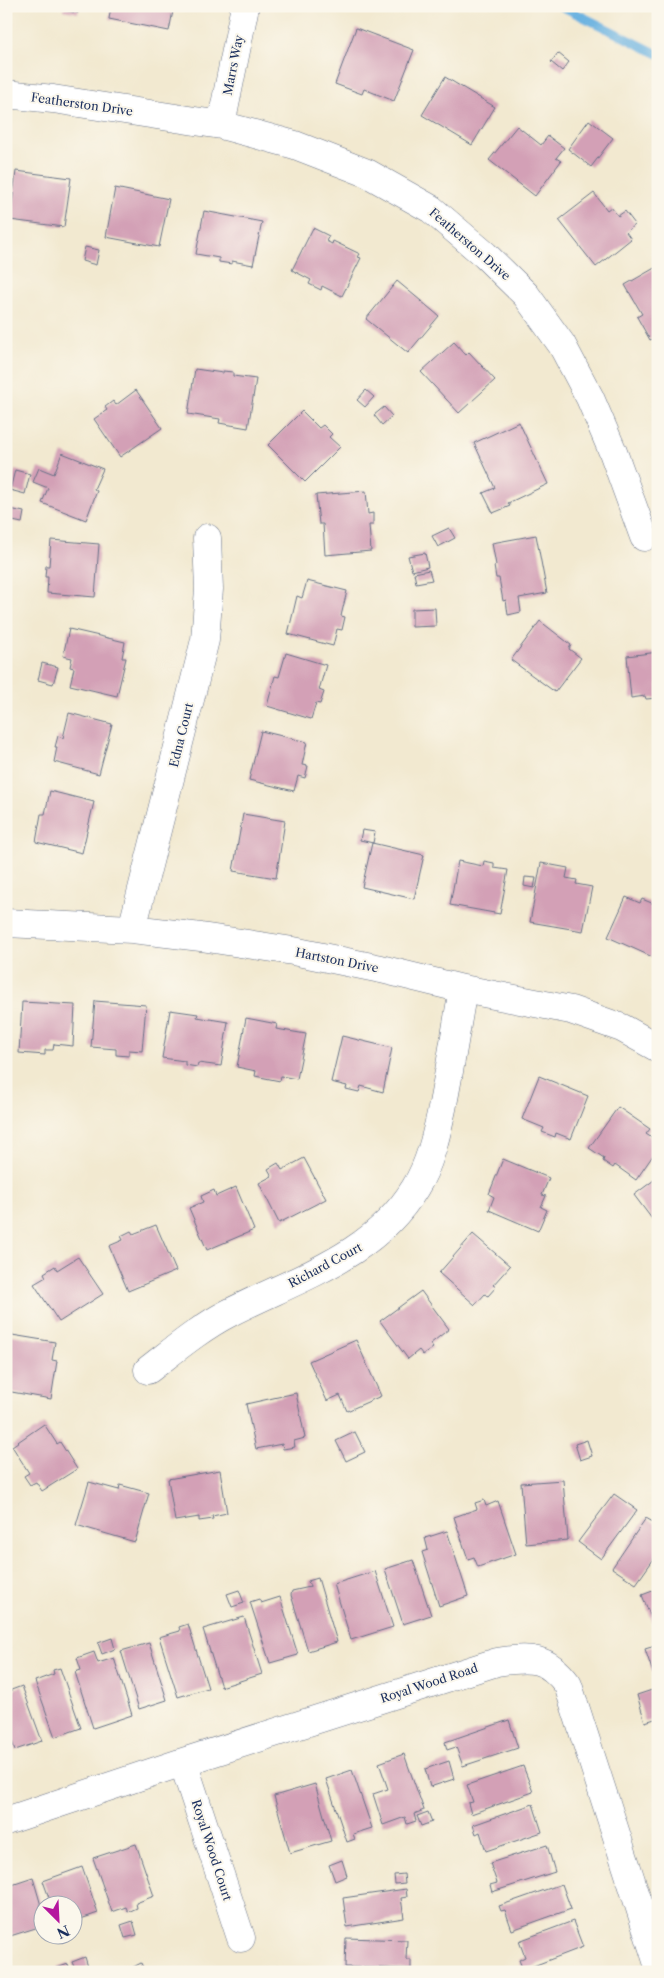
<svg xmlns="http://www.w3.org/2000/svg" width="664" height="1978" font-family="'Libre Caslon Text',serif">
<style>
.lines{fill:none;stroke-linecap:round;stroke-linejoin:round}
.stream{stroke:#68b1e0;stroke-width:9}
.building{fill:#d3a0b6}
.street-casing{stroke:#667086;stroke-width:29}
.street{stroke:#fff;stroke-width:28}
.labels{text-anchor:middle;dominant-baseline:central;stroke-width:4;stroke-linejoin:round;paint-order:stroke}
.street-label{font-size:12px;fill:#1b2f5e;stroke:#fbf7ec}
</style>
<rect width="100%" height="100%" fill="#fbf7ec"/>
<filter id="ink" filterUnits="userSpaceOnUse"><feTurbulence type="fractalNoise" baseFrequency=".02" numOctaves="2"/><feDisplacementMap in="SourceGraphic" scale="10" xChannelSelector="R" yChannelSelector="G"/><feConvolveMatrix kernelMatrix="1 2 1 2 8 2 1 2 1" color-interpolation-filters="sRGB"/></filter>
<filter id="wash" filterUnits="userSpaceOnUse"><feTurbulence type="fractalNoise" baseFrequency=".0096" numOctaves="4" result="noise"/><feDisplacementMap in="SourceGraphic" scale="20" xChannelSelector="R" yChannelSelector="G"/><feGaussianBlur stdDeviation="1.12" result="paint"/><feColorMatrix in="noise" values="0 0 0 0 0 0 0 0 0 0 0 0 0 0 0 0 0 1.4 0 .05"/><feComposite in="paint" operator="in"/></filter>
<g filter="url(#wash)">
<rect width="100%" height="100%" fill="#f2e9d0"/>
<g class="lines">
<!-- stream -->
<path class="stream" d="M561,6L658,54"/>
</g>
<g id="blocks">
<!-- building -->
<path class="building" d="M64,6H79L78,13L63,10Z
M111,6H174L169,31L109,19Z
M356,28L414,50L394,101L364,89L362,94L335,84Z
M558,53L569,62L562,71L551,62Z
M445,77L495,107L472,145L422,115Z
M589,120L613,138L591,167L568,149Z
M517,126L541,145L548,136L564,148L556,158L561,161L535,196L489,160Z
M16,171L71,178L64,227L10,220Z
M115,188L169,199L159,247L106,237Z
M594,193L607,210L611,207L618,216L625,211L635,224L626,232L631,239L596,267L559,220Z
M204,211L262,222L253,265L232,261V264L219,262V258L196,254Z
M313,228L329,236L326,241L332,244L333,241L360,254L358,257L361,258L342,296L322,286L321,290L309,284L311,280L292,270Z
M85,247L99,250L96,265L82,261Z
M658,266V336L650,340L637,317L642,314L625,285Z
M397,281L439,316L408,353L366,319Z
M454,342L466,355L469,352L495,380L459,413L421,372Z
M195,369L223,373V371L233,372V376L256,379L248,428L219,423L220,419L188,414Z
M136,390L162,428L120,457L94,419L107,410L105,407L113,401L116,405Z
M366,390L374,397L365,407L357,400Z
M384,407L392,416L382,425L374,415Z
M302,411L319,428L323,425L332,434L329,437L340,447L305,482L268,445Z
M519,422L548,484L508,503L510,506L493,513L483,493L495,488L474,443Z
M62,453L103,469L94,489L97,491L86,520L42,503L48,488L33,482L39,468L54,474Z
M15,470L30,474L25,494L10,490Z
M366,491L368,514L373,513V525H369L371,551L325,555L323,524H319L316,495Z
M10,509L24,512L22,523L8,520Z
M449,528L455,538L438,547L432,536Z
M536,535L547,593L519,598L521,612L508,615L506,600L503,601L499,578H496L494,566L496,565L492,543Z
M51,540L99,544L95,597L47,593L48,577H45L46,566H49Z
M425,553L428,567L412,571L408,556Z
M429,570L432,580L416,583L414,573Z
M307,581L347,591L341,616L345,617L342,630L337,629L333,646L288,634L297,596L302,598Z
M435,608L436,626L412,627V609Z
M540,621L571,645L569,649L581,658L555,692L511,660Z
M69,629L125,642L122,658H126L117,696L70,685L74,668L70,667L72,658L63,656Z
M658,652V698L646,699L645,696L631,698L627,656Z
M286,653L326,665L319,690L324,692L320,704L316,703L311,719L267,706L275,676L279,677Z
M42,663L58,667L53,684L38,680Z
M69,713L112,724L99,774L54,762L57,747H55L58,736L63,738Z
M261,731L307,742L302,765L308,766L305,778L298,776L294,791L249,780Z
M50,791L94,802L82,853L36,842L41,814H45Z
M243,814L285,821L276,878L233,871Z
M362,830L375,832L373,843L360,840Z
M372,843L424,855L414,899L362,887Z
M458,861L483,866L484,861L494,863V868L508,870L500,914L450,905Z
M541,863L568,868L566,878L577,880L576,884L592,887L583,931L530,922Z
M525,877L536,878L534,888L524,886Z
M626,897L640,903L642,899L654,904L653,907L658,909L657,959L608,937Z
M95,1001L146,1005L142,1051L129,1050V1056L116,1055V1049L91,1047Z
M22,1002L75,1005L73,1046L54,1044L53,1050H45V1055L19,1053Z
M170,1010L198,1014L197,1017L228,1022L221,1066L198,1063L197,1067L185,1065V1061L162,1058Z
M246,1018L277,1024L276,1029L306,1034L297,1079L281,1076L280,1081L255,1076L256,1071L237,1067Z
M342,1036L392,1048L383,1092L361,1086L359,1092L346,1089L347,1086L331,1082Z
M539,1076L588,1096L571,1139L556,1133L555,1137L542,1132L544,1128L522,1119Z
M618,1107L650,1129L646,1134L658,1142V1148L636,1180L615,1165L613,1168L603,1161L604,1158L589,1148Z
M304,1158L326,1199L279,1223L259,1183L272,1176L268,1169L278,1163L282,1170Z
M503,1159L549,1178L542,1195L546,1196L541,1207L547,1210L538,1231L489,1210L494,1197L489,1194Z
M658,1177V1227L634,1195Z
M236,1187L254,1230L207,1250L189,1208L203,1202L201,1196L214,1190L216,1196Z
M156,1225L176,1271L128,1291L109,1246L123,1240L121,1236L131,1231L133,1234Z
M473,1234L510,1266L493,1285L496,1287L488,1296L485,1294L475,1305L439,1273Z
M78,1257L103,1294L59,1322L34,1284L46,1277L44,1273L55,1266L57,1270Z
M421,1291L449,1329L430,1344L433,1348L423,1355L419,1350L408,1359L380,1321Z
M6,1334L55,1342L52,1360L57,1361L51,1399L6,1391Z
M356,1340L381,1396L347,1411L340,1395L327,1401L309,1361Z
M296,1393L305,1438L294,1441L295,1447L283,1449L282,1444L256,1449L246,1404Z
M44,1424L57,1444L60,1442L77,1469L42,1491L36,1482L30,1485L24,1476L29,1473L12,1446Z
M355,1432L365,1452L346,1461L336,1441Z
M587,1440L592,1456L580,1460L575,1444Z
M220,1470L227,1513L212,1516L213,1519L199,1521V1517L175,1521L168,1479Z
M563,1480L568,1540L526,1544L521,1483Z
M89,1482L119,1490L120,1485L149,1493L135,1542L76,1525Z
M614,1494L637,1510L601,1559L578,1542Z
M484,1500L486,1506L498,1501L516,1554L478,1567L474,1557L468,1559L454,1517L477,1509L475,1503Z
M646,1518L658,1525V1553L636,1584L612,1568Z
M447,1531L468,1596L439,1606L422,1552L428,1550L425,1538Z
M413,1560L431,1615L403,1624L385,1569Z
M375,1571L393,1627L351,1640L334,1584Z
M318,1578L337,1642L308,1651L291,1595L292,1591L310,1587L308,1581Z
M658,1589V1635L642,1595Z
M239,1590L244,1603L232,1607L227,1594Z
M280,1597L298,1655L270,1663L250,1602L259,1599L261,1603Z
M244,1617L262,1674L221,1687L203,1629Z
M188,1624L208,1688L178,1697L159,1637L180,1631L179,1627Z
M112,1638L115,1649L102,1654L98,1643Z
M149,1643L167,1700L139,1709L121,1651Z
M658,1645V1675L654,1676L645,1649Z
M94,1652L98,1663L114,1658L132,1715L93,1728L75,1672L81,1670L77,1658Z
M60,1668L81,1728L55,1737L35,1681L54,1674L53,1670Z
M22,1686L42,1741L15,1750L6,1725V1692Z
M658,1688V1718L645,1722L637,1695Z
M509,1720L518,1748L463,1766L456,1747L447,1750L445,1742Z
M404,1754L424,1810L414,1814L416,1821L407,1824L405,1817L383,1825L373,1794L388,1789L379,1763Z
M449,1761L454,1779L430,1787L425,1769Z
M523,1766L533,1792L471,1814L468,1803L473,1802L467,1785Z
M352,1770L372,1828L353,1834L355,1839L347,1842L326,1779Z
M315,1784L331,1841L290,1853L274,1796Z
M533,1804L542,1832L486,1851L480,1832L476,1834L473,1825Z
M428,1812L432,1822L421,1826L417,1816Z
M136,1844L154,1896L136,1903L137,1908L128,1912L126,1907L112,1912L93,1858Z
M547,1845L555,1872L492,1892L490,1885L497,1883L490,1863Z
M342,1860L347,1876L335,1881L329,1865Z
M82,1867L98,1913L72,1922V1906H52L43,1881Z
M404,1874L405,1883L395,1884L394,1875Z
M33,1878L42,1909V1926L7,1937L6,1887Z
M562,1884L571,1909L512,1930L505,1910L501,1911L499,1906Z
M406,1889L407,1897L401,1898L404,1918L347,1927L343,1898Z
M133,1921L137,1935L125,1938L121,1925Z
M573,1921L583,1947L523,1970L519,1960L525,1957L519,1941Z
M346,1938L407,1940L406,1960H411V1969L345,1967Z
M85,1957L88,1967L76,1972L72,1962Z
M141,1963L145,1972H124Z
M68,1964L71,1972H59L57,1968Z"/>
</g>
</g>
<g filter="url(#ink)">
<use href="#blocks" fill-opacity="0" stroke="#667086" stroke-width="1"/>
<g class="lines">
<defs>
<path id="street" d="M6,94L53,99L221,125L295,145L367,173L431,209L485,255L526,295L562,345L590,398L613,452L644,537
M221,125L245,6
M6,923L132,929L201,937L293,951L381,969L463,989L571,1010L622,1028L658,1048
M132,929L205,640L209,589L207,538
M148,1370C174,1350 200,1328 229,1313C297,1278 373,1257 415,1188C430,1164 436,1136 442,1109C450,1069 456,1029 463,989
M183,1762L241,1938
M6,1821L183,1762L497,1662C530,1657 547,1656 568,1685L658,1964"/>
</defs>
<!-- street casing -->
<use href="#street" class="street-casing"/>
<!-- street -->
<use href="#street" class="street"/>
</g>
</g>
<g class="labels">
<!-- street labels -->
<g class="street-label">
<text transform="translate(233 65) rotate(-79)">Marrs Way</text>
<text transform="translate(82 104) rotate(8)">Featherston Drive</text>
<text transform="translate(470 244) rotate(41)">Featherston Drive</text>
<text transform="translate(181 735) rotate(-76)">Edna Court</text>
<text transform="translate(337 960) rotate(11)">Hartston Drive</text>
<text transform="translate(325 1265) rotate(-28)">Richard Court</text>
<text transform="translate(429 1683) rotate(-18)">Royal Wood Road</text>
<text transform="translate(212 1850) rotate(72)">Royal Wood Court</text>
</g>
</g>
<!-- margin -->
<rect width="664" height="1978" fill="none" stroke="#fbf7ec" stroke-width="25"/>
<!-- north arrow -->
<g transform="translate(58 1920) rotate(156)"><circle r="24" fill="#fbf7ec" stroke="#a1a7b3"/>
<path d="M0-4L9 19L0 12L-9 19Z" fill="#b5179e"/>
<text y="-8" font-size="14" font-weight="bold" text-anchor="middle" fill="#1b2f5e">N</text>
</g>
</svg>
